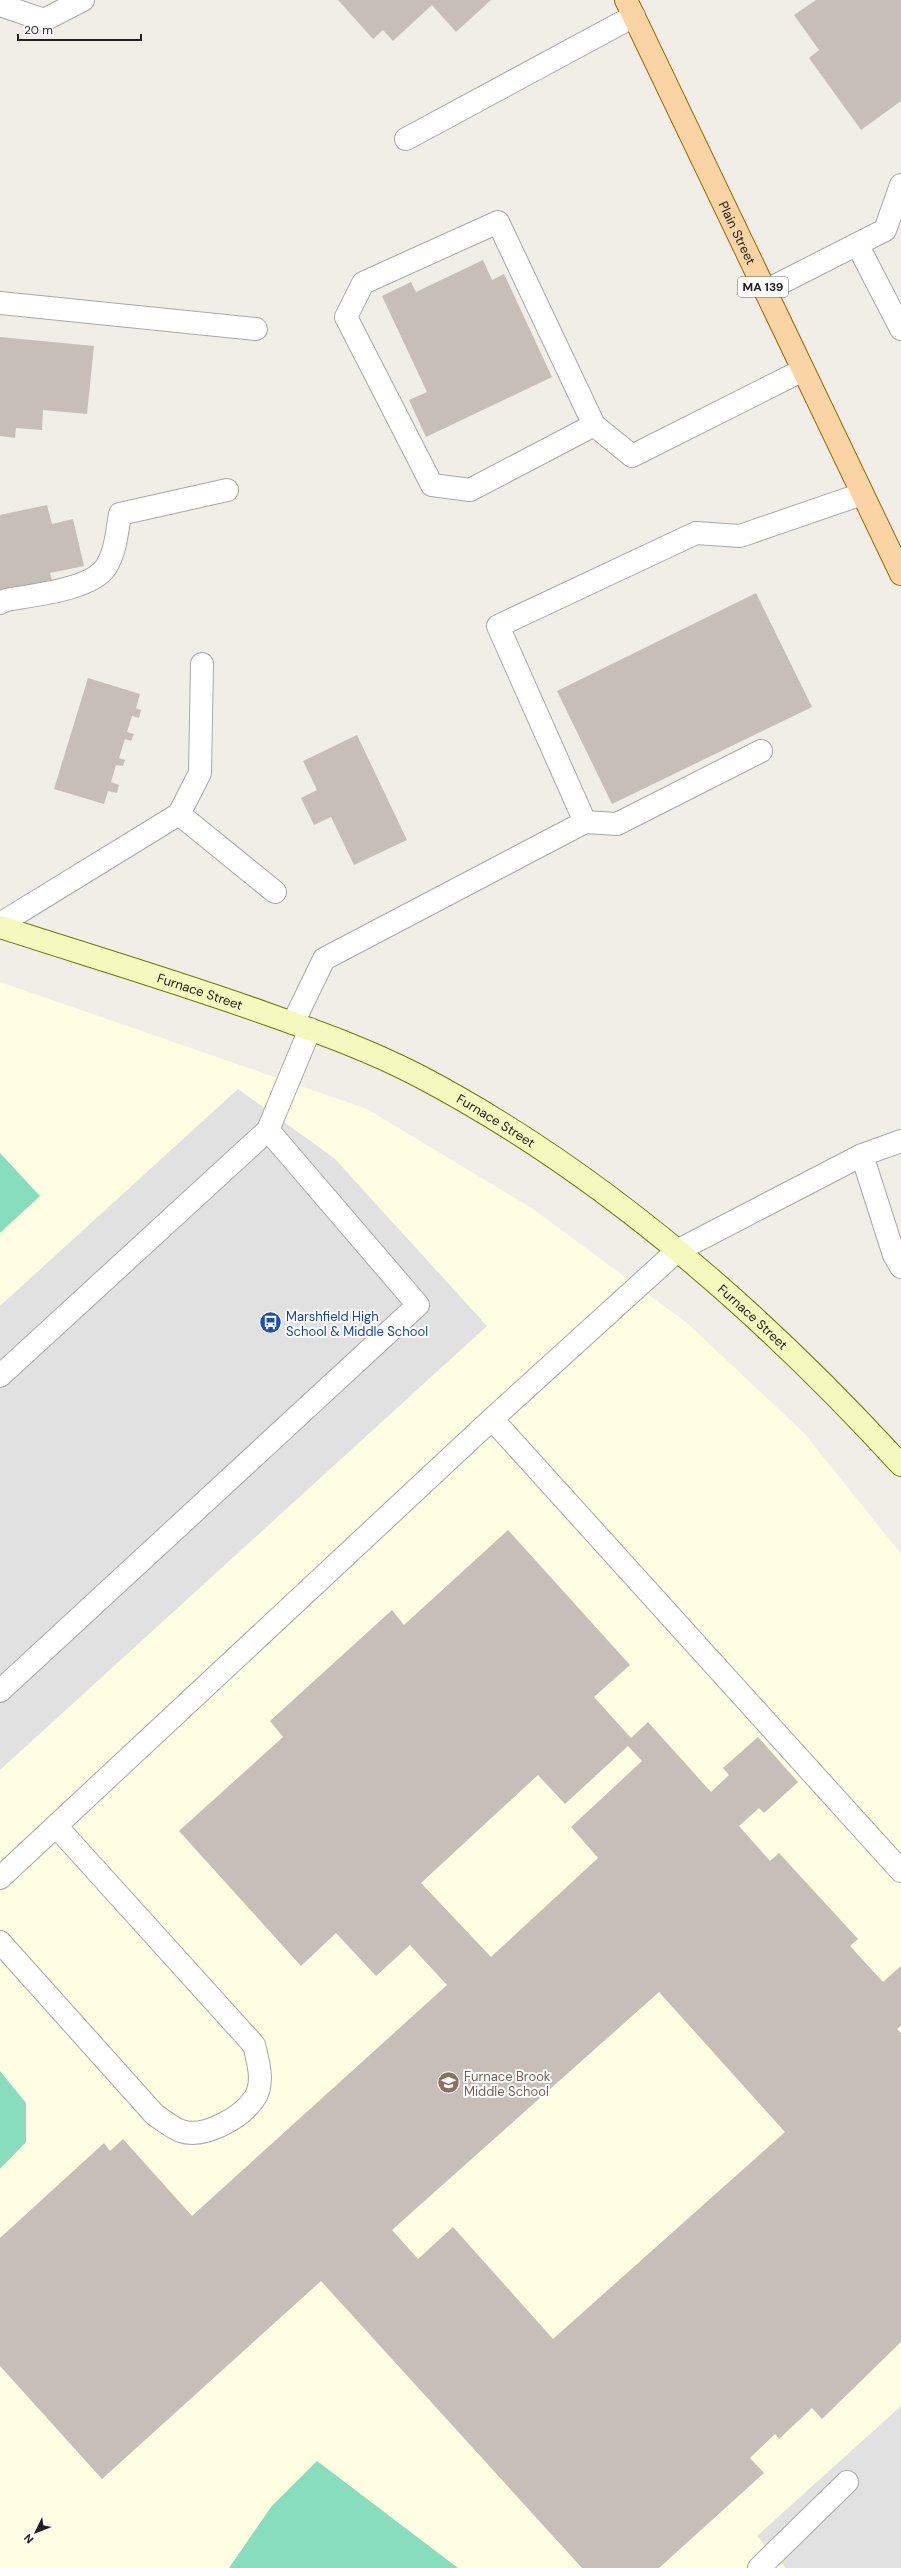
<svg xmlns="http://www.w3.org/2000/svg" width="901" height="2568" font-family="'DM Sans',sans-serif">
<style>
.education{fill:#fffee3}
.pitch{fill:#88debc}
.parking{fill:#e1e1e1}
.building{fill:#c6beb7;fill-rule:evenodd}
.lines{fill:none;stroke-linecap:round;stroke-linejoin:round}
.service-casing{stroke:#a8a8a8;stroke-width:24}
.secondary-casing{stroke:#6d7907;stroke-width:24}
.primary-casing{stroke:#9b6803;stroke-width:24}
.service{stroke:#fff;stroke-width:22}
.secondary{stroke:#f6f9be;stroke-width:22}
.primary{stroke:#fad4a4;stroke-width:22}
.labels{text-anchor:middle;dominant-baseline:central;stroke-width:4;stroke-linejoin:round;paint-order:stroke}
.shield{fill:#fff;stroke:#646464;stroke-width:1}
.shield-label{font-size:12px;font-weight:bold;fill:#212121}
.street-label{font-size:13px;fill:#212121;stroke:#fff}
.transit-label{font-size:13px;fill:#164399;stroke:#fff;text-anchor:start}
.education-label{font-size:13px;fill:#785e54;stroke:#fff;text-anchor:start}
</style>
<rect width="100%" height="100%" fill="#f1eee8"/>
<!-- education -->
<path class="education" d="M0,982L367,1109L533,1209L687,1323L804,1433L901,1554V2568H0Z"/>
<!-- pitch -->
<path class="pitch" d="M0,1153L40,1196L0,1233Z
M0,2071L26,2103V2142L0,2169Z
M317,2461L458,2568H229L271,2507Z"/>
<!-- parking -->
<path class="parking" d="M238,1089L334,1158L487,1326L0,1770V1306Z
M901,2406V2568H786L757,2536Z"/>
<!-- building -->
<path class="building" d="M338,0H491L456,32L432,5L393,41L383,30L373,39Z
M816,0H901V101L861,130L809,58L819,50L794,15Z
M483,260L492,280L504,274L552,377L426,437L409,400L427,392L382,296L411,282L416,292Z
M0,337L94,346L87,414L43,410L42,430L16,428L15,438L0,436Z
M47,505L52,524L73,519L84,566L50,573L52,580L0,591V515Z
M756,593L812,707L612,804L557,691Z
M88,678L140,694L136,708L141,710L139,718L132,716L127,732L134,734L131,741L125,739L119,758L125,760L123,766L116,765L111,782L119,785L117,793L108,791L104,804L54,789Z
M357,735L407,840L354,865L331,817L314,825L301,798L317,790L303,761Z
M508,1530L630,1665L594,1697L631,1738L648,1722L711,1792L729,1775L723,1768L758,1737L798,1782L764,1813L759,1808L739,1826L770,1861L779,1853L858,1939L850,1946L883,1982L901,1966V2026L897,2029L901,2033V2342L822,2419L812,2408L779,2439L775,2434L750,2458L764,2473L659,2568H582L321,2281L102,2479L0,2366V2238L104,2143L110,2151L123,2139L192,2216L447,1985L410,1945L376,1976L336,1933L301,1966L179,1831L283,1737L270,1721L392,1610L404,1625ZM628,1746L642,1761L571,1827L598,1858L491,1957L421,1883L538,1775L565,1804ZM659,1992L785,2132L553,2339L453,2227L418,2259L392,2230Z"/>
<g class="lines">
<defs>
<path id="service" d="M0,5L44,20L83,0
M406,139L634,16
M857,244L901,329
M765,291L885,230L901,185
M0,303L256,329
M594,425L470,490L432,485L346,317L363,283L498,222L594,425L632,456L803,370
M0,603L6,600C32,595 91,590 106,567C116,551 117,531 120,514L227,490
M179,814L200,773L202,664
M585,822L498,626L696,533L740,536L862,494
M0,924L179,814L275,892
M293,1023L324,959L585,822L617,824L761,751
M862,1155L894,1255L901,1267
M0,1376L268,1130L310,1029
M492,1419L901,1871
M0,1691L418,1305L268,1130
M0,1878L492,1419L677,1251L862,1155L901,1141
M0,1942L155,2115C163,2120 172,2128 181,2131C204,2139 241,2118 254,2099C265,2084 258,2061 254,2045L56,1826
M759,2568L847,2482"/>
<g id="secondary">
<path id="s1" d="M0,927C90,956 181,983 270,1015C321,1033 371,1051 419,1076C602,1172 762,1313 901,1465"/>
</g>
<g id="primary">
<path id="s2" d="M626,0L901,574"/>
</g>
</defs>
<!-- service casing -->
<use href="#service" class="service-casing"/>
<!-- secondary casing -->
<use href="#secondary" class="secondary-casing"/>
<!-- primary casing -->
<use href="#primary" class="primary-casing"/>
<!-- service -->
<use href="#service" class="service"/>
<!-- secondary -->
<use href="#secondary" class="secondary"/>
<!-- primary -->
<use href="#primary" class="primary"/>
</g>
<!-- icons -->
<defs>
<symbol id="bus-disc" viewBox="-11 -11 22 22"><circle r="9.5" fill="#1a4fb4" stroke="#fff"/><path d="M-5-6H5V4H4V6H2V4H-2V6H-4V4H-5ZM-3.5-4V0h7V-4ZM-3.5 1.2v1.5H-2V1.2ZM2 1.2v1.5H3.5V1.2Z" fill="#fff"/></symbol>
<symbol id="school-disc" viewBox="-11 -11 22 22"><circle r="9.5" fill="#8d6e63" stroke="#fff"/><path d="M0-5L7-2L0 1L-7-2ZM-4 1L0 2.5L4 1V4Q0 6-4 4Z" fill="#fff"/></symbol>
</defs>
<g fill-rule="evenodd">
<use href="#bus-disc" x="258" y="1310" width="25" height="25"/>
<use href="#school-disc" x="436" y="2070" width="25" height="25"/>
</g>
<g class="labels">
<!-- shield labels -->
<rect class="shield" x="738" y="277" width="50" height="20" rx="3"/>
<g class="shield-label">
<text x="763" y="287">MA 139</text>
</g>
<!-- street labels -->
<g class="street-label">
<text stroke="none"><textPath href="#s2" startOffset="258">Plain Street</textPath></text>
<text stroke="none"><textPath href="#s1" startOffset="210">Furnace Street</textPath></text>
<text stroke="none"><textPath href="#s1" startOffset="534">Furnace Street</textPath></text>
<text stroke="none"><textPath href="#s1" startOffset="858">Furnace Street</textPath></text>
</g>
<!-- transit labels -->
<g class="transit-label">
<text x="286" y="1316">Marshfield High<tspan x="286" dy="15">School &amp; Middle School</tspan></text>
</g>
<!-- education labels -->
<g class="education-label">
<text x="464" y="2076">Furnace Brook<tspan x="464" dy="15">Middle School</tspan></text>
</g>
</g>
<!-- north arrow -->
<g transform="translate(36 2532) rotate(227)" stroke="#ffffff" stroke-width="3" paint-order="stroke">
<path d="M0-3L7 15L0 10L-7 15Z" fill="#212121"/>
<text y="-6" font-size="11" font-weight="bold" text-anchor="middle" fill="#212121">N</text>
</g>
<!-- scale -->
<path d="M18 34v6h123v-6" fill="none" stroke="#212121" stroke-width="2"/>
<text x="24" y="34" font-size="12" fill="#212121" stroke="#ffffff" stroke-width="3" paint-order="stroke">20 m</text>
</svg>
